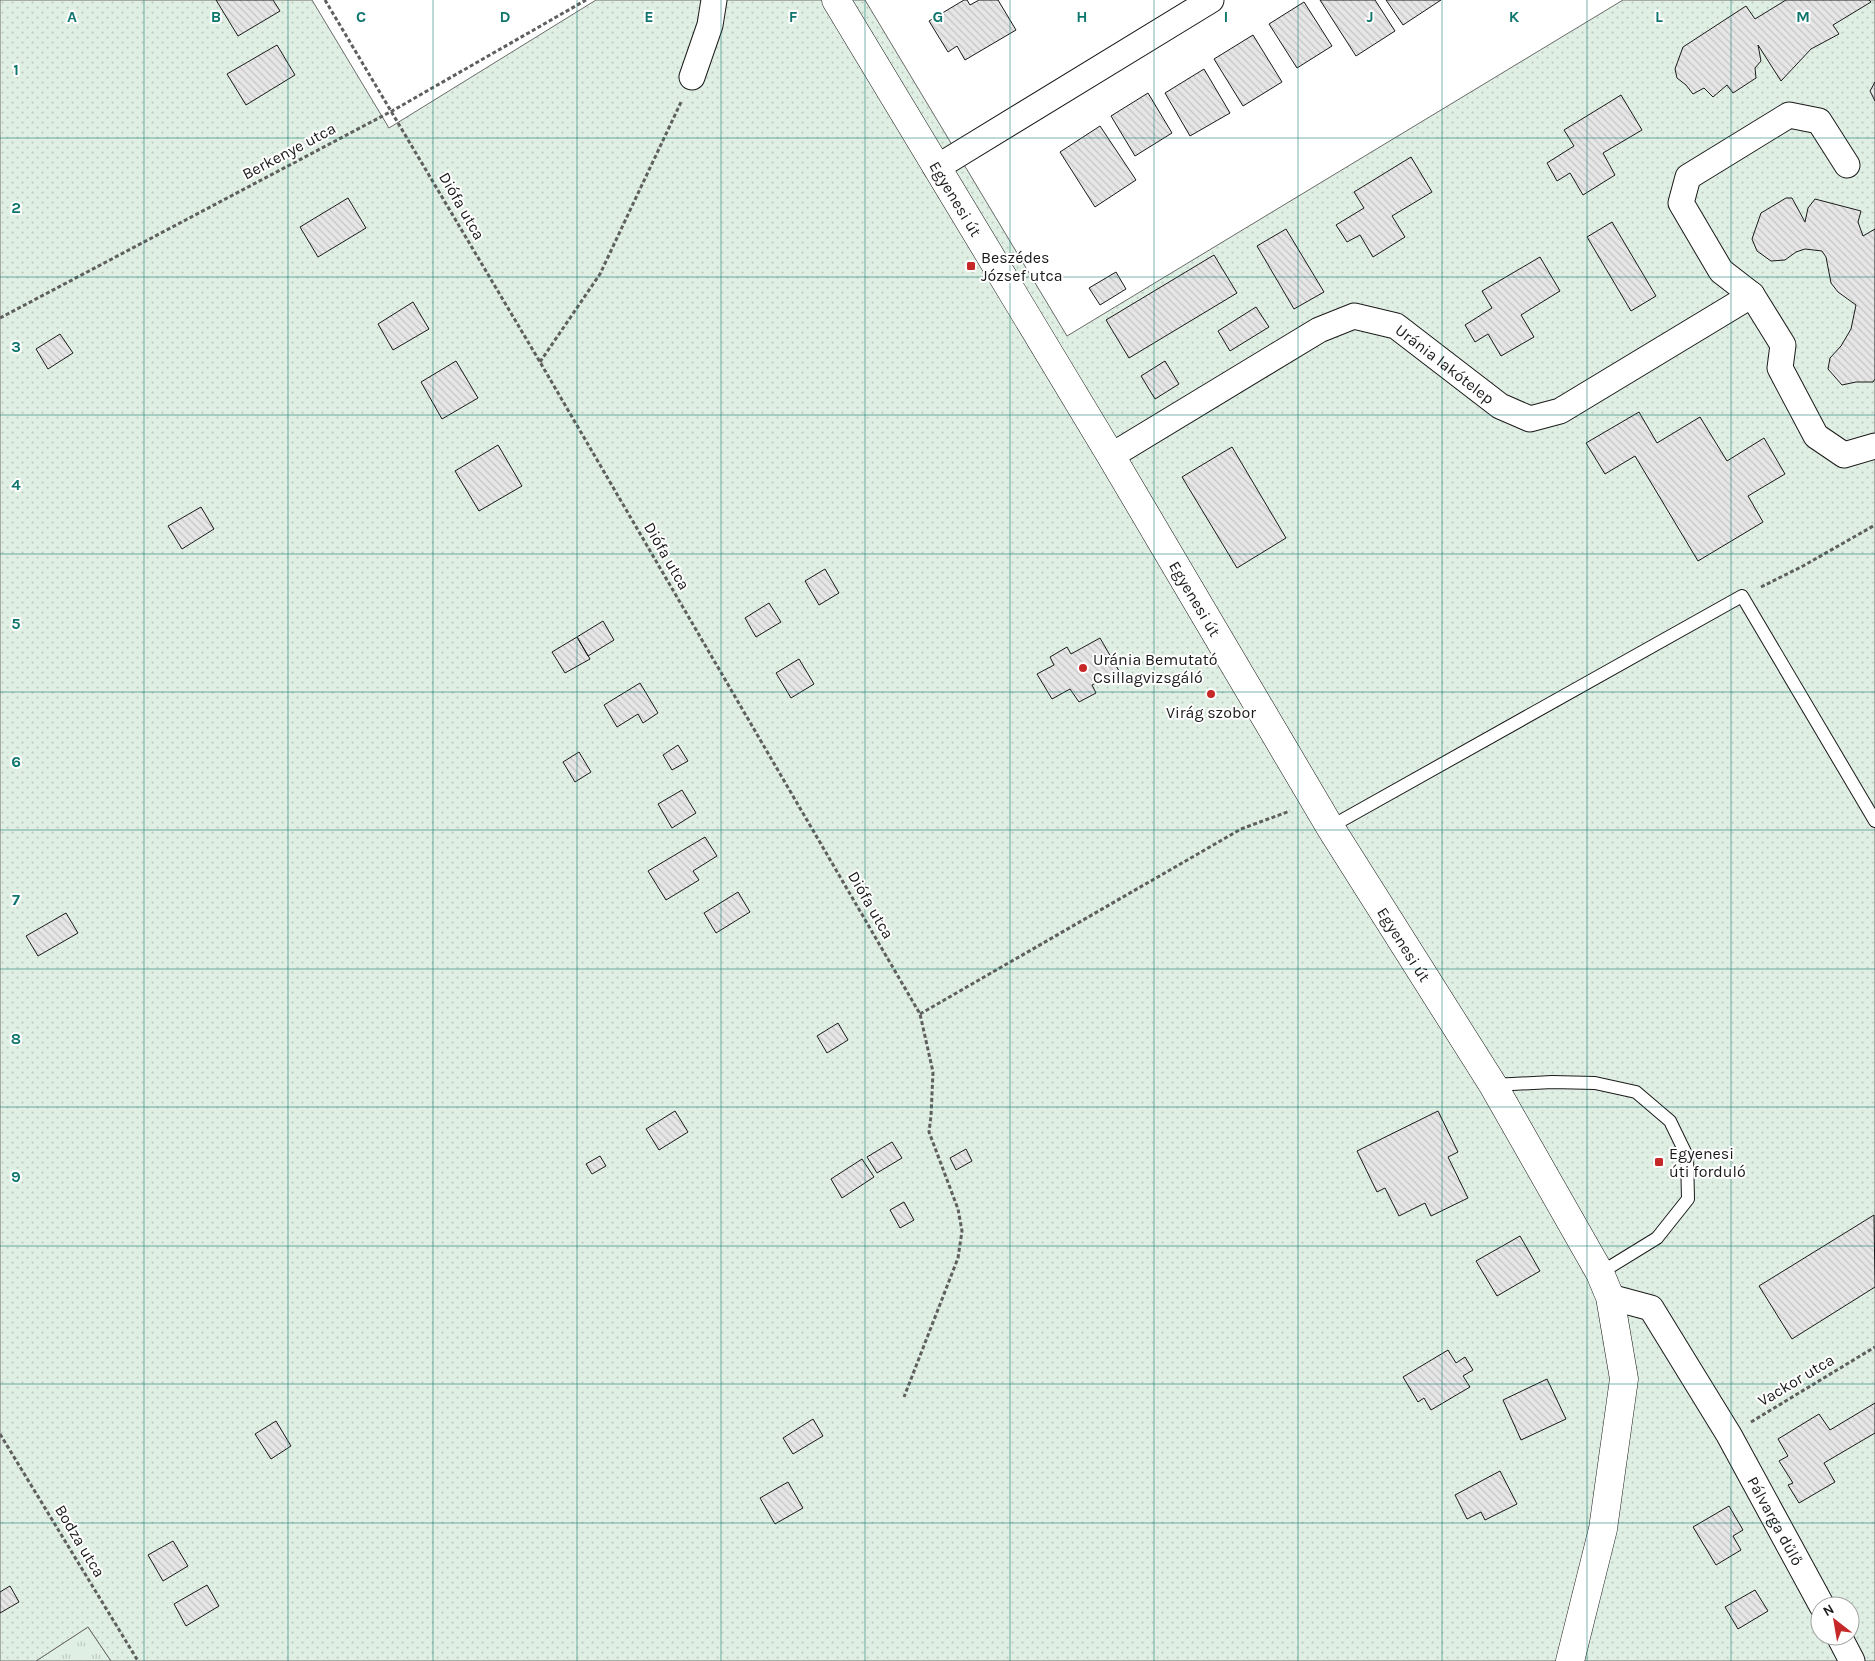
<svg xmlns="http://www.w3.org/2000/svg" width="1875" height="1661" font-family="Karla,sans-serif">
<style>
.grass{fill:url(#grass-tufts);stroke:#6a6a6a}
.garden{fill:url(#garden-dots);stroke:#6a6a6a;fill-rule:evenodd}
.building{fill:url(#building-back-hatch);stroke:#1a1a1a}
.lines{fill:none;stroke-linecap:round;stroke-linejoin:round}
.lane-casing{stroke:#1a1a1a;stroke-width:14}
.street-casing{stroke:#1a1a1a;stroke-width:27}
.secondary-casing{stroke:#1a1a1a;stroke-width:29}
.path{stroke:#5f5f5f;stroke-width:3;stroke-dasharray:4 2.5;stroke-linecap:butt}
.lane{stroke:#fff;stroke-width:12}
.street{stroke:#fff;stroke-width:25}
.secondary{stroke:#fff;stroke-width:28}
.grid{fill:none;stroke:#0f766e;stroke-width:1;stroke-opacity:0.55}
.poi-dot{fill:#c62828;stroke:#fff;stroke-width:2}
.labels{text-anchor:middle;dominant-baseline:central;stroke-width:4;stroke-linejoin:round;paint-order:stroke}
.street-label{font-size:16px;fill:#1a1a1a;stroke:#fff}
.poi-label{font-size:16px;fill:#1a1a1a;stroke:#fff;text-anchor:start}
.grid-label{font-size:16px;text-anchor:middle;font-weight:bold;fill:#0f766e;stroke:#fff;stroke-width:4;stroke-linejoin:round;paint-order:stroke}
</style>
<defs>
<pattern id="grass-tufts" width="24" height="20" patternUnits="userSpaceOnUse" patternTransform="scale(1.25)"><rect width="24" height="20" fill="#e0efe3"/><path d="M3 7l-1-3M5 7V3M7 7l1-3M15 17l-1-3M17 17v-4M19 17l1-3" fill="none" stroke="#c0ccc2"/></pattern>
<pattern id="garden-dots" width="8" height="8" patternUnits="userSpaceOnUse" patternTransform="scale(1.25)"><rect width="8" height="8" fill="#e0efe3"/><path d="M2 2h.1M6 6h.1" fill="none" stroke="#c0ccc2" stroke-width="1.8" stroke-linecap="round"/></pattern>
<pattern id="building-back-hatch" width="6" height="6" patternUnits="userSpaceOnUse" patternTransform="scale(1.25)"><rect width="6" height="6" fill="#e6e6e6"/><path d="M-1 5l2 2M0 0l6 6M5-1l2 2" fill="none" stroke="#c5c5c5"/></pattern>
</defs>
<rect width="100%" height="100%" fill="#fff"/>
<!-- grass -->
<path class="grass" d="M88,1627L111,1661H36Z"/>
<!-- garden -->
<path class="garden" d="M0,0H312L389,128L596,0H865L1067,336L1623,0H1875V1661H111L88,1627L36,1661H0ZM1820,1606H1850V1636H1820Z"/>
<!-- building -->
<path class="building" d="M216,0H273L280,11L238,36Z
M964,0H967L970,5L979,0H998L1016,30L965,60L957,46L948,52L929,21Z
M1320,0H1375L1395,31L1356,56Z
M1386,0H1441L1403,25Z
M1786,0H1869L1871,2L1833,25L1839,34L1811,49L1781,81L1758,45L1761,61L1755,68L1756,78L1733,93L1727,85L1713,97L1704,88L1693,94L1686,85L1677,78L1675,69L1683,47L1746,6L1755,19Z
M1304,2L1332,46L1297,68L1269,24Z
M1253,35L1282,82L1243,106L1214,59Z
M277,45L295,75L246,105L227,74Z
M1204,69L1230,113L1190,136L1165,93Z
M1875,82V101L1870,91Z
M1148,93L1172,133L1135,156L1111,116Z
M1621,95L1642,130L1603,153L1615,175L1583,195L1570,173L1557,181L1547,163L1574,146L1564,130Z
M1100,126L1136,180L1095,207L1060,152Z
M1411,157L1432,192L1392,216L1405,237L1373,257L1360,235L1347,242L1336,225L1364,208L1354,192Z
M348,198L366,228L318,257L300,227Z
M1786,198H1792L1805,222L1808,208L1815,199L1861,211L1858,222L1863,236L1875,229V379L1873,382H1856L1842,385L1828,369L1830,358L1841,346L1851,329L1856,305L1838,292L1831,283L1826,257L1822,251L1805,249L1796,252L1785,260L1771,261L1757,251L1752,239L1761,213Z
M1612,222L1656,296L1631,311L1587,237Z
M1286,229L1324,292L1294,309L1257,246Z
M1214,255L1237,293L1129,358L1106,320Z
M1540,257L1560,291L1521,315L1534,337L1501,356L1488,334L1475,342L1465,325L1492,308L1482,291Z
M1116,272L1126,289L1100,305L1089,288Z
M413,302L429,329L393,350L378,324Z
M1256,307L1269,327L1230,351L1218,331Z
M60,334L73,353L48,369L36,349Z
M456,361L478,398L442,419L421,382Z
M1165,361L1179,384L1155,399L1141,376Z
M1639,412L1657,443L1700,417L1727,461L1764,438L1785,474L1748,496L1763,522L1698,561L1635,456L1605,474L1586,443Z
M498,445L522,486L479,511L455,471Z
M1232,447L1286,538L1237,568L1182,477Z
M201,507L214,529L182,549L168,526Z
M825,569L839,593L819,605L805,581Z
M769,603L781,622L756,637L745,618Z
M603,621L614,640L588,656L577,637Z
M577,637L590,659L565,673L552,652Z
M1100,638L1119,671L1092,685L1096,693L1079,702L1070,689L1052,699L1037,674L1054,665L1050,657L1067,647L1071,654Z
M799,659L814,684L791,698L776,673Z
M640,683L658,713L643,723L638,714L617,727L604,705Z
M678,745L688,761L672,770L663,755Z
M579,752L591,772L575,782L563,762Z
M682,790L696,813L672,828L658,804Z
M705,837L717,856L693,871L699,880L666,900L648,871Z
M738,892L750,912L716,933L704,913Z
M66,913L78,933L38,956L26,936Z
M838,1023L848,1040L827,1053L817,1036Z
M675,1111L688,1132L659,1150L646,1129Z
M1438,1111L1458,1152L1448,1157L1468,1198L1431,1216L1425,1203L1399,1216L1385,1188L1377,1192L1357,1151Z
M892,1142L902,1158L877,1173L867,1157Z
M966,1149L972,1161L956,1170L950,1158Z
M600,1156L606,1166L592,1174L586,1164Z
M862,1159L874,1177L842,1198L831,1179Z
M904,1202L914,1220L900,1228L890,1210Z
M1874,1215L1875,1287L1792,1339L1759,1286Z
M1520,1236L1540,1271L1497,1296L1476,1261Z
M1448,1350L1456,1363L1465,1357L1473,1370L1463,1376L1470,1387L1431,1410L1424,1398L1418,1402L1403,1377Z
M1547,1379L1566,1419L1521,1440L1503,1400Z
M1875,1403V1433L1824,1463L1835,1482L1799,1503L1788,1485L1793,1483L1779,1461L1788,1456L1778,1439L1819,1414L1830,1430Z
M813,1419L823,1436L793,1454L783,1438Z
M276,1421L291,1446L271,1459L255,1434Z
M1500,1471L1517,1504L1485,1520L1481,1512L1467,1519L1455,1495Z
M788,1482L803,1508L775,1524L760,1498Z
M1729,1506L1743,1530L1733,1536L1741,1550L1716,1565L1693,1527Z
M173,1541L188,1566L163,1581L148,1555Z
M207,1585L219,1606L186,1626L174,1604Z
M10,1586L19,1602L0,1613V1592Z
M1755,1590L1768,1611L1738,1629L1725,1607Z"/>
<g class="lines">
<defs>
<path id="lane" d="M1330,827L1742,596L1875,821
M1493,1085L1552,1082L1595,1083L1636,1092L1670,1121L1687,1156L1688,1199L1657,1238L1600,1273"/>
<g id="street">
<path d="M692,77L710,25L714,0"/>
<path d="M1847,165L1819,121L1789,115L1688,177L1681,203L1721,271L1752,295L1783,345L1780,368L1816,436L1844,455L1875,446"/>
<path d="M936,168L1211,0"/>
<path id="s1" d="M1111,456L1319,330L1354,316L1396,326L1500,406L1530,419L1560,411L1752,295"/>
<path id="s2" d="M1610,1297L1651,1308L1729,1435L1822,1606"/>
<path d="M1839,1636L1852,1661"/>
</g>
<g id="secondary">
<path id="s3" d="M836,0L1111,456L1330,827L1493,1085L1600,1273L1610,1297L1624,1379L1603,1529L1570,1661"/>
</g>
</defs>
<!-- lane casing -->
<use href="#lane" class="lane-casing"/>
<!-- street casing -->
<use href="#street" class="street-casing"/>
<!-- secondary casing -->
<use href="#secondary" class="secondary-casing"/>
<!-- path -->
<path class="path" d="M325,0L540,362L920,1014L933,1072L931,1116L929,1132L958,1209L962,1231L958,1258L904,1397
M0,318L392,111L586,0
M540,362L600,274L682,100
M1761,587L1803,566L1875,525
M920,1014L1241,829L1290,811
M1751,1422L1875,1347
M0,1434L138,1661"/>
<!-- lane -->
<use href="#lane" class="lane"/>
<!-- street -->
<use href="#street" class="street"/>
<!-- secondary -->
<use href="#secondary" class="secondary"/>
</g>
<!-- grid -->
<path class="grid" d="M144,0V1661M288,0V1661M433,0V1661M577,0V1661M721,0V1661M865,0V1661M1010,0V1661M1154,0V1661M1298,0V1661M1442,0V1661M1587,0V1661M1731,0V1661M0,138H1875M0,277H1875M0,415H1875M0,554H1875M0,692H1875M0,830H1875M0,969H1875M0,1107H1875M0,1246H1875M0,1384H1875M0,1523H1875"/>
<!-- markers -->
<g class="poi-dot">
<rect x="966" y="261" width="10" height="10" rx="2.5"/>
<circle cx="1083" cy="668" r="5"/>
<circle cx="1211" cy="694" r="5"/>
<rect x="1654" y="1157" width="10" height="10" rx="2.5"/>
</g>
<g class="labels">
<!-- street labels -->
<g class="street-label">
<text transform="translate(289 151) rotate(-28)">Berkenye utca</text>
<text stroke="none"><textPath href="#s3" startOffset="232">Egyenesi út</textPath></text>
<text transform="translate(462 206) rotate(60)">Diófa utca</text>
<text stroke="none"><textPath href="#s1" startOffset="386">Uránia lakótelep</textPath></text>
<text transform="translate(667 556) rotate(60)">Diófa utca</text>
<text stroke="none"><textPath href="#s3" startOffset="698">Egyenesi út</textPath></text>
<text transform="translate(871 905) rotate(60)">Diófa utca</text>
<text stroke="none"><textPath href="#s3" startOffset="1102">Egyenesi út</textPath></text>
<text transform="translate(1796 1380) rotate(-31)">Vackor utca</text>
<text stroke="none"><textPath href="#s2" startOffset="289">Pálvarga dűlő</textPath></text>
<text transform="translate(80 1541) rotate(59)">Bodza utca</text>
</g>
<!-- poi labels -->
<g class="poi-label">
<text x="981" y="257">Beszédes<tspan x="981" dy="18">József utca</tspan></text>
<text x="1093" y="659">Uránia Bemutató<tspan x="1093" dy="18">Csillagvizsgáló</tspan></text>
<text x="1211" y="712" text-anchor="middle">Virág szobor</text>
<text x="1669" y="1153">Egyenesi<tspan x="1669" dy="18">úti forduló</tspan></text>
</g>
</g>
<g class="grid-label">
<text x="72" y="22">A</text>
<text x="216" y="22">B</text>
<text x="361" y="22">C</text>
<text x="505" y="22">D</text>
<text x="649" y="22">E</text>
<text x="793" y="22">F</text>
<text x="938" y="22">G</text>
<text x="1082" y="22">H</text>
<text x="1226" y="22">I</text>
<text x="1370" y="22">J</text>
<text x="1514" y="22">K</text>
<text x="1659" y="22">L</text>
<text x="1803" y="22">M</text>
<text x="16" y="75">1</text>
<text x="16" y="213">2</text>
<text x="16" y="352">3</text>
<text x="16" y="490">4</text>
<text x="16" y="629">5</text>
<text x="16" y="767">6</text>
<text x="16" y="905">7</text>
<text x="16" y="1044">8</text>
<text x="16" y="1182">9</text>
</g>
<!-- north arrow -->
<g transform="translate(1835 1621) rotate(329)"><circle r="24" fill="#ffffff" stroke="#a3a3a3"/>
<path d="M0-4L9 19L0 12L-9 19Z" fill="#c62828"/>
<text y="-8" font-size="14" font-weight="bold" text-anchor="middle" fill="#1a1a1a">N</text>
</g>
</svg>
